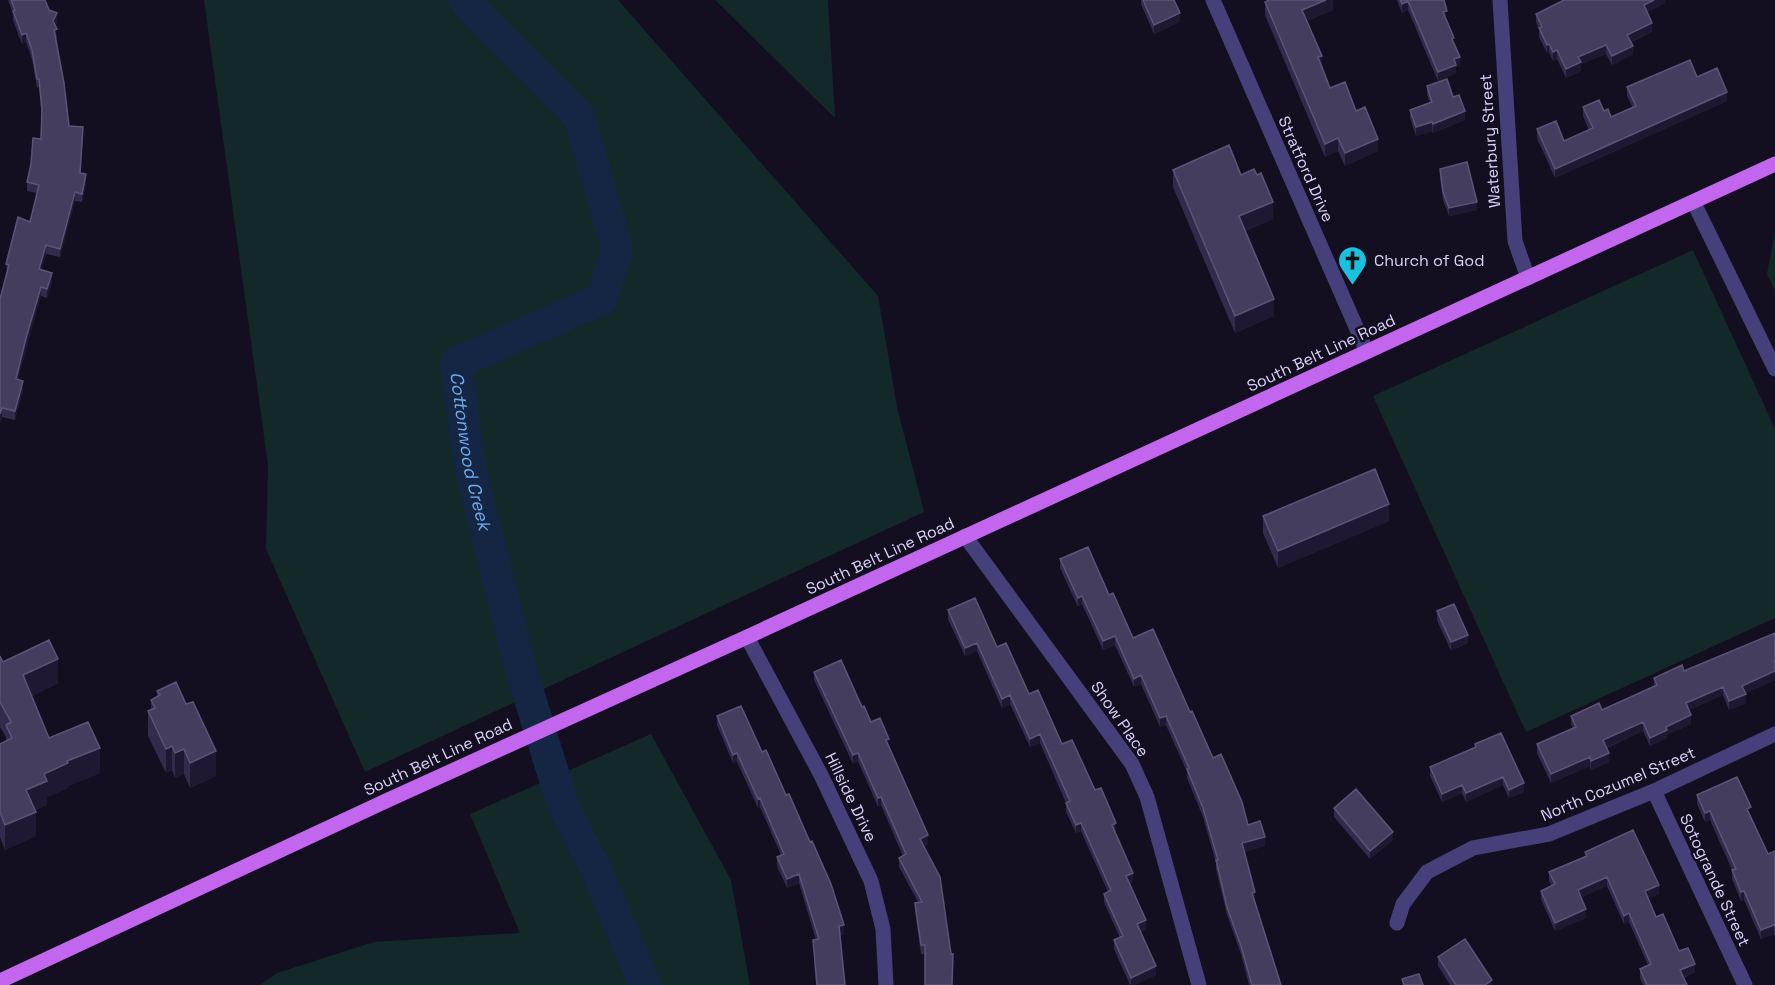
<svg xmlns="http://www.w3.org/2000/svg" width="1775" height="985" font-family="'Space Grotesk',sans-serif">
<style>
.green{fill:#132829}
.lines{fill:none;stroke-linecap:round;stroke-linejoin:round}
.river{stroke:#152544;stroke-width:32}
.minor{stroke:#454079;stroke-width:15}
.primary{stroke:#c267ed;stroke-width:15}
.wall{fill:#332b4b}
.shaded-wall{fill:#1e1832}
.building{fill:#453d5e;stroke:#5c5476;stroke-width:1.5}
.labels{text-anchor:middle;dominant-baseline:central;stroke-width:5;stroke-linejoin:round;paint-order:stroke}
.street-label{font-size:16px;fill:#dad3fa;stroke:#130f20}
.poi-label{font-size:16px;fill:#dad3fa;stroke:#130f20;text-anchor:start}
.water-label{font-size:18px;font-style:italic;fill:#6dacee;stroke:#130f20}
</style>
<rect width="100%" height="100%" fill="#130f20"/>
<!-- green -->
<path class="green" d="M204,0H618L878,296L897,407L924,512L365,772L266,549L268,465Z
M715,0H828L835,118Z
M1775,231V291L1767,274Z
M1693,250L1775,429V618L1526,732L1373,396Z
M651,734L731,880L750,985H260L277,973L374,942L520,933L470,814Z"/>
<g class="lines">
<!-- river -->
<path class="river" id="s1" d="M465,0L468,5L579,116L617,249L602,299L456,363L470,466L521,670L564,808L596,870L645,985"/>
<!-- minor -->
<path class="minor" d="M1213,0L1367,352
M1500,0L1515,241L1528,278
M1694,203L1775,369
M965,536L1132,764L1147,797L1199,985
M747,637L821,775L871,881L883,929L886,985
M1654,791L1745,985
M1397,923L1403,904L1427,872L1473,848L1549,834L1654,791L1775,734"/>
<!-- primary -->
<path class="primary" d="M0,981L388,800L747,637L1775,164"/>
</g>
<!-- wall -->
<path class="wall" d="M8,0H45L49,10L57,22L55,26L57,38H56L69,126L83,136L80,173L86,182L82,202L75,201L60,257L46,254L41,270L52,282L47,298L41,296L26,347L18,379L23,389L15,420L2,417L0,423L7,273L6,264L30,222L37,193L27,191V182L41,139L42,116L39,87L37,88L32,59L26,42L22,44L13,20V14Z
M1141,0H1174L1180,22L1154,34L1141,4Z
M1333,0V10L1307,21L1330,88L1356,111L1378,151L1345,166L1338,151L1325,157L1265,15V2Z
M1397,0H1444L1446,20L1460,66L1456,67V73L1438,81L1408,10L1402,13Z
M1665,0V3L1647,12L1652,32L1631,42L1633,54L1612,65L1606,54L1581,64V71L1566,78L1557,59L1553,61L1549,52L1547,53L1539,37V30L1536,22V14Z
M1697,77L1727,101L1555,178L1537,138V129L1564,141L1589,130L1583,116V107L1604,111L1611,117L1633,108L1627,96V87Z
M1427,86L1453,97L1465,120L1433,133L1432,131L1416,136L1410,118V110L1430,103L1427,95Z
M1440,169L1477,210L1449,216L1443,200L1440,177Z
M1173,170L1241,175L1273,219L1245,231L1274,316L1235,333L1173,187Z
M1263,516L1389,521L1278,568L1263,533Z
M1060,559L1109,595L1133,638L1190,712L1248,825L1265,846L1244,852L1255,901L1281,985H1249L1241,954L1227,915L1216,869V863L1203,817L1187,778V772L1166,725L1160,727L1141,684L1134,687L1115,645L1103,650L1082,604L1078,607L1060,568Z
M948,610L997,647L1062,744L1095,790L1116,832H1115L1133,881L1130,883L1146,929L1141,932L1156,975L1134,985H1130L1114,949V940L1120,938L1104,902V894L1108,892L1081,831L1076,833L1066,812V803L1040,743L1030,747L1010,704L1002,708L977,651L965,656L948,619Z
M1437,611L1468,643L1451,651L1437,620Z
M0,656L3,662L58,683L32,696L49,738L100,773L68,786V788L47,797V805L35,810L36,836L5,850L0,837V744L6,741V737L0,727Z
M1684,671L1775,680L1745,693L1746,703L1729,710L1723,695L1689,710L1691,724L1667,735V738L1650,746L1643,731L1607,748L1609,762L1591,770L1590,766L1551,783L1537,753V744L1573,728L1571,724V716L1602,710L1654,687V678Z
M814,672L862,707L871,722L889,746L928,844L924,846L925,954H921L915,911V903L918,902L899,867V858L903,856L881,805L878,807L858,761L853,764L814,680Z
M157,691L216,776L190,788L184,774L175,778L172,770L166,773L148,736V711L151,710V700L157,697Z
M717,716L844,934L840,935L845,985H816L813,940H816L799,883L787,888L777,866V857L781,855L760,807L758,808L737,762L733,763L717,725Z
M1475,744L1524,792L1509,798L1503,785L1466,802L1462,793L1442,802L1430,776V767L1475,747Z
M1697,795L1750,816L1768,854L1775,851V936L1774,934L1761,939L1744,900L1741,901L1732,879V870L1710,820L1705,822L1697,804Z
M1334,808L1393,840L1370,859L1334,817Z
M1585,852L1659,894L1648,898L1656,917L1679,951L1695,972L1684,978L1687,985H1643L1640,978V969L1648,965L1629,922L1624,924L1607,886L1581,897L1586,918L1555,931L1541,899V891L1552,886L1549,881V872L1585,856Z
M1438,957L1492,985H1450L1438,966Z"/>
<!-- shaded-wall -->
<path class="shaded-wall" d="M1326,0H1333V10L1302,23V10Z
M1654,0H1665V3L1644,14V5Z
M1408,1V10L1402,13V4Z
M57,13V22L53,30V21Z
M1180,13V22L1154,34V25Z
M1652,23V32L1627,43V35Z
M26,33V42L22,44V35Z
M1549,44V52L1547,53V45Z
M1606,45V54L1581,64V71L1566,78V69L1578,57Z
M1633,46V54L1612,65V56Z
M1557,50V59L1553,61V52Z
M1322,56V69L1318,57Z
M1460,57V66L1456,67V73L1438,81V72L1454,59Z
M1727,92V101L1555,178V169Z
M1465,111V120L1433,133V124Z
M1432,122V131L1416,136V127Z
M1338,138V151L1325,157V144Z
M1378,139V151L1345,166V153Z
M86,174V182L82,202V194Z
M75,192V201L60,257V249Z
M1273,202V219L1239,233V216Z
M1477,202V210L1449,216V208Z
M46,245V254L39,278V269Z
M52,273V282L47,298V289Z
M41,287V296L16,387V379Z
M1274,299V316L1235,333V316Z
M23,381V389L15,420V411Z
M2,408V417L0,423V414Z
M1389,504V521L1278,568V551Z
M1082,596V604L1078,607V598Z
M1468,635V643L1451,651V642Z
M1115,636V645L1103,650V641Z
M977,643V651L965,656V648Z
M58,659V683L23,700V675Z
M1775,671V680L1742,695V686Z
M1141,675V684L1134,687V679Z
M1723,687V695L1686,712V703Z
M1746,694V703L1729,710V701Z
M1010,695V704L1002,708V699Z
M1691,715V724L1667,735V738L1650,746V738L1666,727Z
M1166,716V725L1160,727V718Z
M1643,722V731L1603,749V740Z
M1040,734V743L1030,747V739Z
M172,746V770L166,773V749Z
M100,748V773L68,786V788L47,797V805L26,814V790L44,774L67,761Z
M184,749V774L175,778V753Z
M216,751V776L190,788V763Z
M737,753V762L733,763V755Z
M858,753V761L853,764V755Z
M1609,753V762L1591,770V761Z
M1590,757V766L1551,783V774Z
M1503,777V785L1466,802V793Z
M1524,783V792L1509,798V790Z
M1462,785V793L1442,802V794Z
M881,797V805L878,807V798Z
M760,798V807L758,808V799Z
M1710,811V820L1705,822V813Z
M36,812V836L5,850V825Z
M1081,823V831L1076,833V825Z
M1116,823V832L1112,834V825Z
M1393,832V840L1370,859V851Z
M928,835V844L920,847V839Z
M1265,837V846L1242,852V843Z
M1133,873V881L1126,885V876Z
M799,874V883L787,888V879Z
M1607,877V886L1578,899V890Z
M1659,885V894L1645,900V891Z
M1744,891V900L1741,901V892Z
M1255,892V901L1252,902V893Z
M1586,909V918L1555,931V923Z
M1629,913V922L1624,924V916Z
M1146,920V929L1137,933V924Z
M844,925V934L839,935V926Z
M1774,925V934L1761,939V930Z
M1695,964V972L1680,979V970Z
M1156,966V975L1134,985H1131V978Z
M1492,980V985H1485Z"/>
<!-- building -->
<path class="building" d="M11,0H45L49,10L57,13L53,21L57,29L54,30L64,83L69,126L83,127L80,173L86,174L82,194L75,192L60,249L46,245L39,269L52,273L47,289L41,287L26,338L16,379L23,381L15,411L2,408L0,414V299L9,265L6,264L18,217L30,222L39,185L27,182L31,164L33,138L41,139L42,110L39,79H37L32,50L26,33L22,35L13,11L15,10Z
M1143,0H1174L1180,13L1154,25Z
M1269,0H1326L1302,10L1322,56L1318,57L1330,88L1345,82L1356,111L1365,107L1378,139L1345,153L1338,138L1325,144L1265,2Z
M1400,0H1444L1447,11L1443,12L1454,38L1452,39L1460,57L1454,59L1456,65L1438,72L1408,1L1402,4Z
M1564,0H1654L1644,5L1652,23L1627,35L1633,46L1612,56L1606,45L1578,57L1581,62L1566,69L1557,50L1553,52L1549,44L1547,45L1539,28L1542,27L1536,14Z
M1690,60L1697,77L1717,68L1727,92L1555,169L1537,129L1556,121L1564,141L1593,128L1583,107L1599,100L1604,111L1608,109L1611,117L1636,106L1627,87Z
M1447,79L1453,97L1459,95L1465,111L1433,124L1432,122L1416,127L1410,110L1432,102L1427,86Z
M1229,145L1241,175L1254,169L1257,175L1261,173L1273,202L1239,216L1274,299L1235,316L1173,170Z
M1467,162L1477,202L1449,208L1443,192L1440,169Z
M1375,469L1389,504L1278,551L1263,516Z
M1088,547L1109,595L1113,593L1133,638L1153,629L1190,712L1192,711L1213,758L1221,754L1242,802L1248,825L1260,821L1265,837L1242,843L1255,892L1252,893L1281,985H1252L1241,946L1227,907L1216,860H1218L1203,808L1187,769L1189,768L1166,716L1160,718L1141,675L1134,679L1115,636L1103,641L1082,596L1078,598L1060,559Z
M975,598L997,647L1006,643L1029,694L1038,690L1062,744L1072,740L1095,790L1101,788L1116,823L1112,825L1133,873L1126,876L1146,920L1137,924L1156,966L1131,978L1114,940L1123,936L1104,894L1111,890L1081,823L1076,825L1066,803L1070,801L1040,734L1030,739L1010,695L1002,699L977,643L965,648L948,610Z
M1454,604L1468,635L1451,642L1437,611Z
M1775,633V660L1774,661L1775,663V671L1742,686L1746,694L1729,701L1723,687L1686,703L1691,715L1666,727L1667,730L1650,738L1643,722L1603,740L1609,753L1591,761L1590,757L1551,774L1537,744L1576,727L1571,716L1599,703L1602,710L1657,685L1654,678L1682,665L1684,671Z
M49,640L58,659L23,675L49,738L88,722L100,748L67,761L68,763L44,774L47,781L26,790L36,812L5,825L0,812V744L12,738L6,725L11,722L0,702V656L3,662Z
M841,660L862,707L864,706L871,722L880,718L889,739L886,740L928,835L920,839L940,877L951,954H953L952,985H925V945H921L915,903L922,902L899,858L906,854L881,797L878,798L858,753L853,755L814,672Z
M176,682L186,704L193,702L216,751L190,763L184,749L175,753L172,746L166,749L148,711L155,708L151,700L160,695L157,691Z
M741,706L762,752L766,750L786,795L789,794L810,842L812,841L831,884L844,925L839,926L845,985H817L813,940L819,939L799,874L787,879L777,857L784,854L760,798L758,799L737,753L733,755L717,716Z
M1501,733L1524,783L1509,790L1503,777L1466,793L1462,785L1442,794L1430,767L1476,747L1475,744Z
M1737,777L1751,807L1747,809L1768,854L1775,851V927L1774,925L1761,930L1744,891L1741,892L1732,870L1736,869L1710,811L1705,813L1697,795Z
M1356,789L1393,832L1370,851L1334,808Z
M1633,830L1659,885L1645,891L1656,917L1663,914L1679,951L1688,948L1695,964L1680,970L1687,985H1647L1640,969L1651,964L1629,913L1624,916L1607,877L1578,890L1586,909L1555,923L1541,891L1555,884L1549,872L1587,856L1585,852Z
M1465,939L1492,980L1485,985H1456L1438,957Z
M1419,974L1423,985H1404L1402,979Z"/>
<!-- icons -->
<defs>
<symbol id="church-pin" viewBox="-11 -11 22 30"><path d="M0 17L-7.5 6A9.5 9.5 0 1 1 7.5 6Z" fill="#1ac1df" stroke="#130f20"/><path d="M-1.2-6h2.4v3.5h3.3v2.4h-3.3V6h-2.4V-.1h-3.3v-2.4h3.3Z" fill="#111"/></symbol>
</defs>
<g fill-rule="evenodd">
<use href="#church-pin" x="1336" y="244" width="33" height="45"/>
</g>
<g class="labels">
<!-- street labels -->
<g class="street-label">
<text transform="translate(1490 141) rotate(-94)">Waterbury Street</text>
<text transform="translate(1306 169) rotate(66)">Stratford Drive</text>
<text transform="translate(1321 353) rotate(-25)">South Belt Line Road</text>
<text transform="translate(880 556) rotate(-25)">South Belt Line Road</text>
<text transform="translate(1120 719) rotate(55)">Show Place</text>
<text transform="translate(438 757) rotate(-25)">South Belt Line Road</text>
<text transform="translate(1618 784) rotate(-23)">North Cozumel Street</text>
<text transform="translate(851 797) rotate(64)">Hillside Drive</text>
<text transform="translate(1715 880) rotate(65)">Sotogrande Street</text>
</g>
<!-- poi labels -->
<g class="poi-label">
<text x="1374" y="260">Church of God</text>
</g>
<!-- water labels -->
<g class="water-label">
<text stroke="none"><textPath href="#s1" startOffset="602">Cottonwood Creek</textPath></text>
</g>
</g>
</svg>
